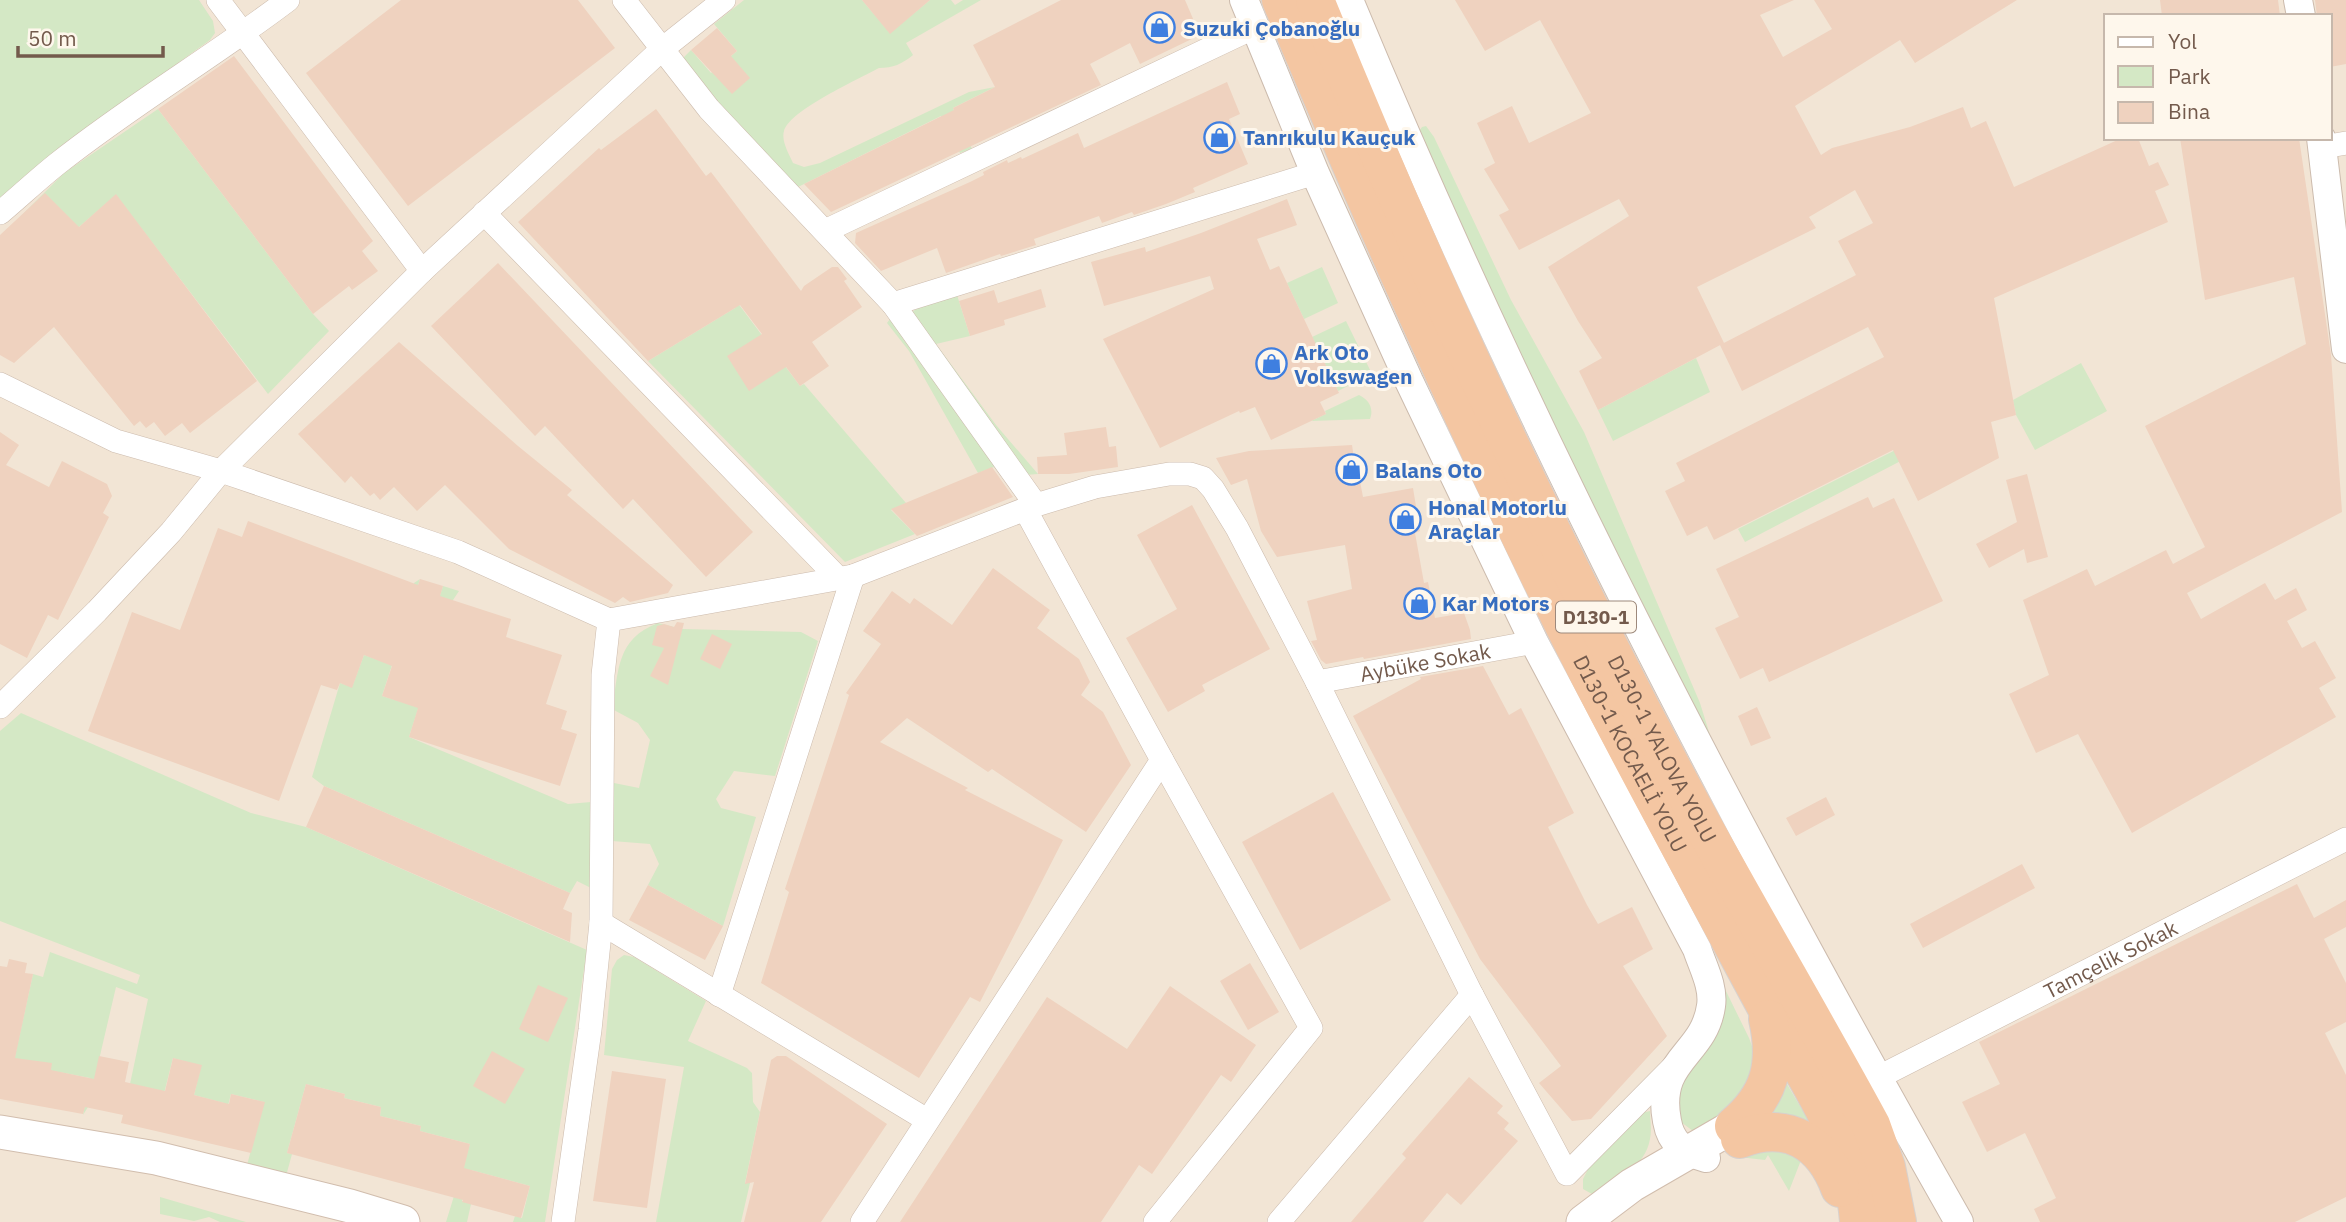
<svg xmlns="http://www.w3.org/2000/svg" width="2346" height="1222" font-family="'IBM Plex Sans',sans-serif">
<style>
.residential{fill:#f2e5d5;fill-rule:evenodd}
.green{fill:#d4e8c5}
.building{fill:#efd2bf}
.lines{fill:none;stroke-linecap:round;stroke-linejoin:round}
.minor-casing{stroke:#ccbbad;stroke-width:24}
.tertiary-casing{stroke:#ccbbad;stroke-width:30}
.secondary-casing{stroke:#d1bdad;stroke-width:35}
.trunk-casing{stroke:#d8d1cd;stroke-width:40}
.minor{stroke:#fff;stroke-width:23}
.tertiary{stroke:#fff;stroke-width:28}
.secondary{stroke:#fff;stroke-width:33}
.trunk{stroke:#f4c6a2;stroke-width:38}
.labels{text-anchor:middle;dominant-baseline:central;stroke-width:6;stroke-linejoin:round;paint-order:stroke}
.shield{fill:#fef7ec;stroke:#9d897c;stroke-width:2}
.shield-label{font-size:19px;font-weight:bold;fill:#735a4c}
.shop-label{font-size:21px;font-weight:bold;fill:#366cbe;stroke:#fef7ec;text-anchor:start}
.street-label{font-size:21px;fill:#735a4c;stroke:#fef7ec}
</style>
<rect width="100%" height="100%" fill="#fbf3e6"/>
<!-- residential -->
<path class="residential" d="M0,0H2346V1222H0ZM2106,16H2330V138H2106Z"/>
<!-- green -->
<path class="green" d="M0,0H199L213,21L215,33L210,40L85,130L0,203Z
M744,0H862L890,33L930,0H951L955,5L963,0H981L906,43L913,55C902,64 893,68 879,68C859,79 790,110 784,131C781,141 789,154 793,163L804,167L820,163L969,92L995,87L953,108L972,149L960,153L941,116L796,188L679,62L691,50L711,73L737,51L714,24Z
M158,109L313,314L329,331L268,394L116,195L50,252L20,217L64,173Z
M1426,126L1434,137L1511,300L1584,432L1700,703L1719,764L1623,575L1491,292L1419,131L1422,127Z
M1322,267L1338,303L1304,319L1287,283Z
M957,295L970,336L936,344L996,425L1038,474L1025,475L911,313L916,309Z
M737,302L800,386L804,384L906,503L891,510L915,534L845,562L648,361L735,308Z
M890,319L1006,481L994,467L978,473L909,351L887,323Z
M1346,321L1372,374L1338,391L1312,337Z
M1696,358L1710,392L1613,441L1598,410Z
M2081,363L2107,411L2035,450L2016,415L2013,400Z
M1359,395C1369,400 1374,408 1370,419L1311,421L1326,414L1325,411Z
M1987,404L1989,415L1745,542L1738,529Z
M420,579L382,696L405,703L443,586L459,591L453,600L409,737L568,804L591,802V888L577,881L570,893L324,786L312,777L340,683L352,687L364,655L384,662L414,583Z
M658,623L682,629L801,632L818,641L775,776L734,771L716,799L721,808L756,817L723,926L648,885L659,864L650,844L612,841L614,783L639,788L650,740L638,723L612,709C619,670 616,639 658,623Z
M21,713L251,813L306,827L587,950L545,1222H513L515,1216L522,1218L530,1186L471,1170L462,1201L471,1204L467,1222H446L470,1144L420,1131L421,1126L380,1116L381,1107L344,1098L345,1094L306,1084L287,1153L292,1154L286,1176L247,1165L264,1102L231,1094L218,1144L224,1103L194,1095L201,1066L173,1058L155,1129H148L158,1090L130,1084L148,999L116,987L88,1107L83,1115L90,1078L59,1072L51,1108L10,1079L33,974L43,977L50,952L137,984L140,975L0,921V731Z
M624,955L634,957L706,1001L688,1041L747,1068L752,1073L753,1102L760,1112L745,1183H750L741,1222H656L684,1067L604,1055L612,969L617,960Z
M1724,987L1749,1038L1756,1057V1072L1734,1112L1693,1131L1681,1122C1671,1073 1703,1066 1719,1030C1725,1015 1725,1002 1724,987Z
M1784,1079L1814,1130L1761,1119Z
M1650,1111C1650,1120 1652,1130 1650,1139C1645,1168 1615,1181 1592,1194L1583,1189V1179L1588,1169L1641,1113Z
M1748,1148L1803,1155L1789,1191L1768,1155L1765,1160L1739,1157Z
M160,1197L246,1222H220L209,1217L194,1221L160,1214Z"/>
<!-- building -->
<path class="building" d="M401,0H578L615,48L408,206L306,73Z
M862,0H930L890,34Z
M1061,0H1185L1200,35L1140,64L1130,43L1090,64L1101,85L831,212L804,184L954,110L953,108L995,87L973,45Z
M1455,0H1794L1760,15L1783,57L1832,29L1814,0H2017L1915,63L1900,40L1795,106L1821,155L1832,148L1910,127L1963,107L1971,128L1986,121L2014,187L2122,138H2138L2149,166L2158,162L2169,185L2155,191L2168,222L1994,298L2016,415L1991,422L1999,458L1918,501L1893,450L1714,540L1707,526L1687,536L1665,491L1685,481L1676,463L1884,357L1868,327L1742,391L1720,345L1856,275L1838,241L1873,223L1855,190L1809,217L1816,228L1697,287L1724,343L1598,410L1579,371L1602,358L1578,321L1548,267L1629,216L1619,199L1519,250L1499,215L1509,210L1484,169L1495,163L1477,123L1512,106L1529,143L1591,113L1540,20L1485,51Z
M2160,0H2278L2280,16H2162Z
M2315,0H2346V64L2330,67V16H2317Z
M717,28L737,51L731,56L750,78L732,94L691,50Z
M234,56L373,241L362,251L378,271L352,290L349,286L313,314L158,109Z
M1227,82L1240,114L1229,119L1248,164L1193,188L1195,192L1166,204L1134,215L1132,212L1102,223L1099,216L1034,239L1036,245L1001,256L1000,254L946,273L937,248L881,271L855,243L856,233L970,182L984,175L983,172L1007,160L1008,163L1021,157L1022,159L1078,133L1084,148Z
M656,109L706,176L711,172L801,291L804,286L832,267H838L847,279L844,281L862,307L812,342L829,366L800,386L786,367L749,391L727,356L762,334L740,305L648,361L518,222L599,148L601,150Z
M2180,138H2299L2331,355L2342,512L2187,593L2201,619L2265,583L2275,600L2296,588L2307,610L2287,621L2302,648L2315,641L2336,678L2319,688L2336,717L2132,833L2078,734L2036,753L2009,694L2049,675L2023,600L2087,569L2095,586L2166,550L2173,564L2205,547L2145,426L2306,344L2294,277L2205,300Z
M45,193L79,227L116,194L257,381L190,433L182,423L165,436L154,422L146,428L140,421L134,426L54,327L14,363L0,355V235Z
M1287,199L1297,225L1257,239L1270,270L1279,266L1339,393L1320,402L1326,414L1271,440L1255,407L1240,413L1239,411L1160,448L1103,339L1214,289L1210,276L1104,306L1091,262L1145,247L1146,252L1201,233Z
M498,263L753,532L706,577L633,499L623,509L545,426L535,436L431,326Z
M1041,289L1046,307L1004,320L1005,325L970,336L959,301L994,290L998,303Z
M399,342L518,446L572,490L567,495L673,585L668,593L630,602L623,597L615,603L509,549L445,485L417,511L394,487L380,500L374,493L370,496L351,476L345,483L298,434Z
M1106,427L1109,447L1116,446L1118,467L1069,474H1038L1037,457L1067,455L1064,433Z
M0,432L19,445L6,465L49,487L62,461L107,484L112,496L103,513L109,517L58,620L48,615L27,658L0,644Z
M1352,445L1356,472L1358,471L1363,497L1413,488L1420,531L1415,533L1424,583L1428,582L1435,618L1464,613L1470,630L1471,639L1364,659L1363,657L1326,664L1321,660L1311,641L1317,640L1307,601L1352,589L1345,545L1277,557L1261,531L1247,479L1231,485L1216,458L1249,451Z
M992,467L1013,497L917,536L891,509Z
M2027,474L2048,557L2027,563L2024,549L1989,568L1976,544L2017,522L2006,480Z
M1868,497L1873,508L1894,498L1943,601L1769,682L1763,668L1740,679L1715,628L1739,617L1716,569Z
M1192,505L1270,649L1202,685L1205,691L1168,712L1126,638L1177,609L1137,535Z
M248,521L418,585L420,579L443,586L440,596L511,619L506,637L562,655L546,704L567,711L561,729L577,734L560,786L409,737L418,708L382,696L392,666L364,655L352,688L340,683L337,690L321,685L279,801L88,731L132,612L180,630L218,528L242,537Z
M993,568L1050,610L1037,628L1079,659L1090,682L1081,695L1103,712L1131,765L1086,832L992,769L988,772L907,718L880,742L968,788L965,790L1063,840L980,1002L970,997L919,1078L761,983L789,892L785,889L849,695L846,693L881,644L863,631L892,591L910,604L914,598L952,625Z
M677,622L684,623L668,685L650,676L664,648L652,645L657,626L664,624L674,627Z
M712,634L732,644L720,669L700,659Z
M1483,666L1509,715L1521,708L1574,813L1548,827L1587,905L1598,924L1632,907L1653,949L1623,966L1667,1036L1591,1119L1572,1121L1539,1083L1561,1066L1480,959L1353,716L1421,679L1420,677Z
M1757,707L1771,738L1751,746L1738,716Z
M324,786L570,893L563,909L572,913L570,942L306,827Z
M1333,792L1391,900L1300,950L1242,842Z
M1826,797L1835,815L1796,836L1786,818Z
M2022,864L2035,888L1923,948L1910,924Z
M2297,884L2314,918L2346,900V927L2324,939L2346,983V1022L2325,1033L2346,1075V1197L2295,1222H2040L2034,1209L2056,1198L2025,1133L1987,1152L1962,1102L2000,1084L1979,1042Z
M648,885L723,926L705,960L629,920Z
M9,959L27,963L25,973L33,974L15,1058L52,1063L51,1070L94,1079L99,1056L129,1062L125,1082L165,1091L173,1058L202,1065L194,1095L229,1104L231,1094L265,1102L251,1153L121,1123L123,1115L85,1107L83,1114L0,1099V966L7,967Z
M1250,963L1279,1012L1248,1030L1220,981Z
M538,985L568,998L548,1042L519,1029Z
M1170,986L1256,1045L1231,1082L1221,1075L1152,1174L1139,1165L1101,1222H900L1047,997L1127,1049Z
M492,1051L525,1069L505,1104L473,1086Z
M777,1056H786L887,1124L821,1222H744L754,1182L745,1184L771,1060Z
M612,1071L666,1079L647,1208L593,1201Z
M1469,1077L1503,1106L1497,1113L1509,1123L1504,1129L1518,1141L1461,1205L1447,1193L1423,1222H1351L1406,1158L1402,1154Z
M306,1084L345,1094L344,1098L381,1107L380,1116L421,1126L420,1131L470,1144L464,1168L530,1186L521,1218L462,1202L463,1200L287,1153Z"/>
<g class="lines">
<defs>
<g id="minor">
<path d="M218,0L422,271"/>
<path d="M624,0L709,109L893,304L1315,173"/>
<path d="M2323,147L2346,143"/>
<path d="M0,213C19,197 37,180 57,164C131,105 213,57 288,0"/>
<path d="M484,213L839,579"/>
<path d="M825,231L1255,27"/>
<path d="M893,304L1036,505"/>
<path d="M0,384L116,441L221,471L458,552L609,620L853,576L1036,505L1095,487L1169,474H1190L1203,478L1213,489L1237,528L1317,682L1472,995L1567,1174L1675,1065"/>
<path id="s1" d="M1317,682L1534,642"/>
<path d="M0,707L97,611L171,532L221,471L422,271L661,50L724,0"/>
<path d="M601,923L927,1120"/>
<path d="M719,995L853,576"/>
<path id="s2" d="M1877,1078L2346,839"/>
<path d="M563,1222L590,1030L601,923L603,675L609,620"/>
<path d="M862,1222L1162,760L1025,509"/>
<path d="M1155,1222L1311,1028L1162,760"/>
<path d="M1279,1222L1472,995"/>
</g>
<path id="tertiary" d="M1244,0L1315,173L1409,381L1534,642L1697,949C1703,967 1714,987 1711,1006C1704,1056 1655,1059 1667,1121C1671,1144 1684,1152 1706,1158
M1349,0C1523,421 1734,826 1959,1222
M2298,0L2301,16
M2321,138L2346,349"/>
<path id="secondary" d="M0,1132L156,1158L350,1206L403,1222
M1583,1222L1632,1185L1734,1126"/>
<g id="trunk">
<path id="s3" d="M1281,0C1377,228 1477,455 1589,675C1645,784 1704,891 1762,999C1800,1070 1854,1140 1859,1222"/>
<path id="s4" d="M1315,0C1425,272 1551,542 1689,800C1748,909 1812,1016 1871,1125L1886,1167L1897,1222"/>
<path d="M1734,1126C1770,1096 1778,1064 1768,1019"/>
<path d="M1740,1139C1787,1120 1823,1142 1840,1188"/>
</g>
</defs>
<!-- minor casing -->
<use href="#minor" class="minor-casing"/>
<!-- tertiary casing -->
<use href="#tertiary" class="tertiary-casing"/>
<!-- secondary casing -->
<use href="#secondary" class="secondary-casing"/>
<!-- trunk casing -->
<use href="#trunk" class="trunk-casing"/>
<!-- minor -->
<use href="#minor" class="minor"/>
<!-- tertiary -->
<use href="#tertiary" class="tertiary"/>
<!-- secondary -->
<use href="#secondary" class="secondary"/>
<!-- trunk -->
<use href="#trunk" class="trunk"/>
</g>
<!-- icons -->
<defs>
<symbol id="shop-ring" viewBox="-11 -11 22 22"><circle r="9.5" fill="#fef7ec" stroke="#3f7fe0" stroke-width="1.5"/><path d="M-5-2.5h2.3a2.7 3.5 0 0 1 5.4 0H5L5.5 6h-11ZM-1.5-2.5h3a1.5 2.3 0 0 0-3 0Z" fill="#3f7fe0"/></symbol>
</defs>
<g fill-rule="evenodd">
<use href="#shop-ring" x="1142" y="10" width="35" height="35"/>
<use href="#shop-ring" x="1202" y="120" width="35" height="35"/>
<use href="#shop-ring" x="1254" y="346" width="35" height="35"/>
<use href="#shop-ring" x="1334" y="452" width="35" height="35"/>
<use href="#shop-ring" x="1388" y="502" width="35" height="35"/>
<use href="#shop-ring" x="1402" y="586" width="35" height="35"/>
</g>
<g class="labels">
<!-- shield labels -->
<rect class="shield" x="1556" y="601.5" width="80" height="31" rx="5"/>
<g class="shield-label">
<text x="1596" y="617">D130-1</text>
</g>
<!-- shop labels -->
<g class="shop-label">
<text x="1183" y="28">Suzuki Çobanoğlu</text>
<text x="1243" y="137">Tanrıkulu Kauçuk</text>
<text x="1294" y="352">Ark Oto<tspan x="1294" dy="24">Volkswagen</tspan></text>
<text x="1375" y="470">Balans Oto</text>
<text x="1428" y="507">Honal Motorlu<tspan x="1428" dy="24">Araçlar</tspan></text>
<text x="1442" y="603">Kar Motors</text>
</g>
<!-- street labels -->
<g class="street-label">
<text stroke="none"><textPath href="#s1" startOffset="110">Aybüke Sokak</textPath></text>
<text stroke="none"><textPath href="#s4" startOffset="826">D130-1 YALOVA YOLU</textPath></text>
<text stroke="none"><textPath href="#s3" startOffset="831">D130-1 KOCAELİ YOLU</textPath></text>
<text stroke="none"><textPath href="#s2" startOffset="262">Tamçelik Sokak</textPath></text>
</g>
</g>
<!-- legend -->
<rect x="2104" y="14" width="228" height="126" fill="#fef7ec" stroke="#c6b8ac" stroke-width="2"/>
<rect x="2118" y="37" width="35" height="10" fill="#ffffff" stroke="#c6b8ac" stroke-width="2"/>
<text x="2168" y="49" font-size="21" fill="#735a4c">Yol</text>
<rect x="2118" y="66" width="35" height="21" fill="#d4e8c5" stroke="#c6b8ac" stroke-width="2"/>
<text x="2168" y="84" font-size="21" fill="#735a4c">Park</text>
<rect x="2118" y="102" width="35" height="21" fill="#efd2bf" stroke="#c6b8ac" stroke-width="2"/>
<text x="2168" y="119" font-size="21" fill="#735a4c">Bina</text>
<!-- scale -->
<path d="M18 46v10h145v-10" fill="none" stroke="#735a4c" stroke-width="3.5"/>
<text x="28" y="46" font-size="21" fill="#735a4c" stroke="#fef7ec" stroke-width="5" paint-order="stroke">50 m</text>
</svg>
